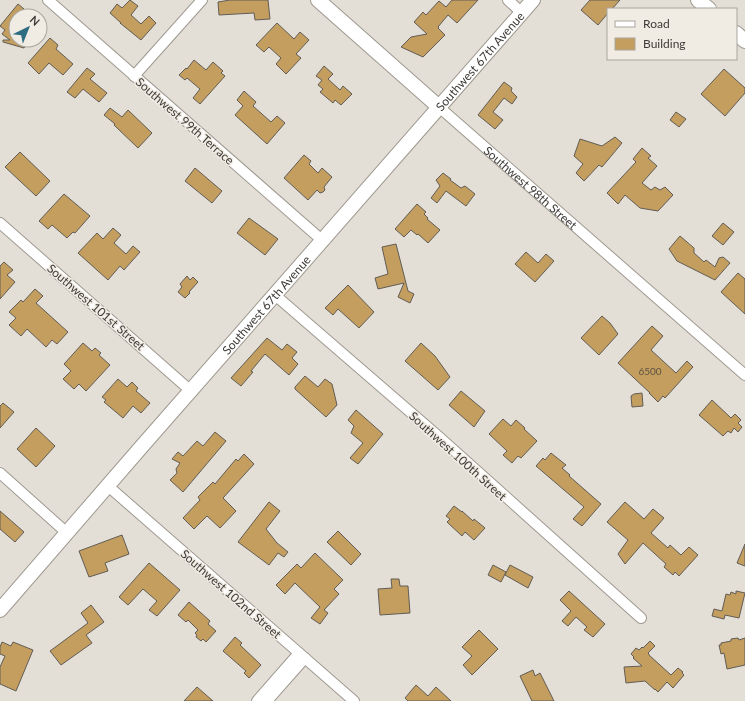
<svg xmlns="http://www.w3.org/2000/svg" width="745" height="701" font-family="Lato,sans-serif">
<style>
.building{fill:#c39e5e;stroke:#615c55}
.lines{fill:none;stroke-linecap:round;stroke-linejoin:round}
.street-casing{stroke:#9e9990;stroke-width:12}
.secondary-casing{stroke:#9e9990;stroke-width:16}
.street{stroke:#fff;stroke-width:10}
.secondary{stroke:#fff;stroke-width:14}
.labels{text-anchor:middle;dominant-baseline:central;stroke-width:3;stroke-linejoin:round;paint-order:stroke}
.number-label{font-size:10px;fill:#5e5341}
.street-label{font-size:12px;fill:#3d3a37;stroke:#f1ece3}
</style>
<rect width="100%" height="100%" fill="#e4dfd6"/>
<!-- building -->
<path class="building" d="M130,0L138,6L131,15L141,24L149,16L156,23L141,40L120,23H121L110,13L117,4L122,8Z
M230,0H268L270,19L255,20L254,13L219,15L218,2Z
M452,0H478L457,23L448,15L438,27H439L438,28L445,35L423,57L401,47L411,37L427,34L414,22L423,12L426,15L439,1L446,7Z
M590,0H620L612,9H608V13L598,25L581,10Z
M18,4L24,9L18,16H16V40H30L24,48L3,42V40H10L2,34L5,30L0,26Z
M277,23L294,39L300,32L309,40L296,54L301,58L286,74L276,64L281,58L269,47L264,52L256,45Z
M50,38L58,45L56,49L73,64L63,75L49,63L39,74L28,63Z
M194,60L206,70L213,62L223,71L221,73L225,76L200,104L193,98L200,89L187,78L185,80L179,75L186,68L187,69Z
M324,66L333,74L328,79L340,90L343,86L352,94L341,105L335,100L333,103L320,92L323,89L318,85L322,80L316,76Z
M87,68L95,74L90,79L107,93L99,102L83,89L75,98L67,92Z
M724,69L745,88V93L725,116L701,94Z
M504,82L512,88L511,91L517,97L512,104L504,98L493,112L503,120L495,129L478,115Z
M244,91L256,102L253,106L271,122L277,116L285,123L267,144L235,115L243,106L237,100Z
M110,108L122,117L128,110L152,133L138,148L114,125L115,124L104,115Z
M676,112L686,119L679,127L670,120Z
M615,137L622,143L602,167L599,165L584,181L576,173L583,164L574,156L580,139L602,146Z
M642,148L651,156L648,158L657,166L642,183L651,190L655,187L660,190L665,187L673,195L658,211L640,208L625,195L618,204L607,193L636,162L633,159Z
M20,152L50,181L36,196L5,167Z
M304,155L311,161L309,164L318,173L322,168L332,177L324,187L325,190L323,192L320,193L317,190L308,200L284,178Z
M195,168L222,191L212,203L185,181Z
M443,173L451,179L450,180L461,188L465,186L475,194L466,206L446,191L437,203L431,198L440,186L436,180Z
M64,194L90,216L75,233L73,232L67,238L52,225L48,229L39,221Z
M417,204L426,212L424,214L428,218L427,219L440,230L428,243L418,234L417,235L411,230L404,237L395,229Z
M249,218L278,239L265,255L237,233Z
M723,223L734,232L723,245L712,236Z
M113,228L121,235L114,243L126,254L133,246L140,252L124,270L120,266L108,280L78,253L97,233L103,239Z
M680,236L694,248V253L704,262L706,260L715,267L719,258L723,257L730,263L715,280L677,261L669,249Z
M396,244L408,291L414,294L410,303L398,297L404,283L378,289L375,278L388,274L382,247Z
M526,252L538,263L546,254L554,261L535,282L515,264Z
M4,262L13,270L7,275L15,282L0,299V266Z
M738,273L745,279V314L721,292Z
M187,276L190,280L193,277L198,282L189,292L190,293L185,298L178,292L182,287L180,284Z
M348,285L374,312L359,328L338,309L333,315L325,308Z
M35,289L43,296L36,303L68,332L57,344L52,340L46,347L27,329L21,336L9,325L16,318L9,312L21,300L23,302Z
M602,316L610,323L618,334L599,355L581,338Z
M652,326L663,336L651,350L676,373L687,361L693,367L665,398L663,396L658,402L649,393H650L618,363Z
M267,338L282,350L287,344L297,352L292,358L298,364L289,375L265,354L251,371L253,372L241,386L231,378Z
M83,343L92,351L95,348L101,353L99,355L110,365L86,391L79,384L74,389L63,379L71,371L64,364Z
M421,343L435,356L450,377L438,390L405,361Z
M305,376L318,387L325,379L332,384L337,405L326,417L295,389V387Z
M118,379L127,387L132,382L138,388L136,391L150,403L141,413L133,406L123,418L104,402L106,400L102,397Z
M461,391L485,411L474,427L449,405Z
M642,393L643,406L632,407L631,396L634,394Z
M712,400L731,418L735,414L741,420L738,423L742,427L738,432L734,428L731,433L728,431L723,436L699,415Z
M3,403L14,412L0,428V406Z
M356,410L383,434L358,464L350,458L363,443L351,433L354,426L348,420Z
M503,419L511,426L516,420L525,428L524,429L537,441L521,458L518,456L512,463L503,455L507,451L489,434Z
M36,428L55,446L36,467L17,449Z
M215,432L226,441L183,492L170,480L177,473L176,469L180,463L172,459L178,452L183,456L197,441L203,446Z
M551,453L566,465L562,468L570,475L569,476L601,504L582,526L573,519L584,507L536,466L543,458L545,460Z
M244,454L254,464L223,498L236,511L220,528L207,516L194,529L183,518L200,500L198,497L213,482L215,484L236,459L238,461Z
M269,502L280,511L266,529L277,543L288,552L284,557L278,553L269,565L238,542Z
M625,502L644,519L653,509L664,518L651,533L668,548L670,545L681,555L689,547L698,555L679,576L675,572L673,575L664,567L666,564L643,543L625,564L618,554L628,540L607,522Z
M454,506L462,512V511L473,521L474,519L485,528L474,540L465,532L462,536L447,522L450,519L446,516Z
M0,511L24,532L15,542L0,529Z
M338,531L361,554L351,565L327,542Z
M122,535L129,554L105,563L108,571L89,577L79,551Z
M745,544V566L737,563Z
M315,553L343,580L334,589L339,594L324,610L328,613L320,624L311,618L320,607L295,583L285,594L276,585L297,564L301,568Z
M149,563L180,590L157,616L149,610L157,601L143,589L128,605L119,597Z
M493,565L506,572L501,582L488,575Z
M510,565L533,577L528,588L505,575Z
M391,579H399L400,586H408L410,613L380,615L378,589L392,588Z
M569,591L605,624L593,637L584,630L587,627L576,617L568,626L562,621L571,611L560,600Z
M736,591L745,593L739,618L725,615L724,619L712,616L714,609L722,611L726,594L730,595L731,592L736,594Z
M189,602L210,621L208,624L216,631L206,642L203,639L201,641L196,637L197,635L195,633L198,630L188,620L186,622L178,615Z
M91,605L104,622L86,635L92,643L61,665L50,651L88,623L81,613Z
M479,630L498,649L472,675L463,665L472,656L462,647Z
M235,637L242,643L240,645L261,665L249,678L244,673L246,671L223,651Z
M738,638L739,640L745,638V665L727,669L724,653L721,654L719,645H721V643L731,641V639Z
M650,641L655,646L648,653L649,654V655L671,675L678,668L683,672L682,673L684,675L673,688L667,682L658,692L655,689V690L645,681L626,683L624,667L642,666L633,658L634,657L631,654L636,648L639,650L642,647L643,648Z
M2,642L11,646L13,642L33,650L16,691L0,684V667L5,656L0,654V647Z
M533,670L535,676L540,673L554,701H532L520,676Z
M416,685L428,696L436,687L451,701H408L405,698Z
M197,687L213,701H184Z"/>
<g class="lines">
<defs>
<g id="street">
<path d="M48,0L323,241"/>
<path d="M508,0L522,13"/>
<path d="M134,76L202,0"/>
<path id="s1" d="M439,107L745,375"/>
<path d="M0,223L191,391"/>
<path d="M275,295L438,436L641,618"/>
<path d="M0,473L67,533"/>
<path d="M108,486L354,701"/>
<path d="M257,701L299,653"/>
<path d="M267,701L305,658"/>
</g>
<g id="secondary">
<path d="M318,0L439,107"/>
<path d="M698,0L709,9"/>
<path d="M736,33L745,41"/>
<path id="s2" d="M0,610L143,445L533,0"/>
</g>
</defs>
<!-- street casing -->
<use href="#street" class="street-casing"/>
<!-- secondary casing -->
<use href="#secondary" class="secondary-casing"/>
<!-- street -->
<use href="#street" class="street"/>
<!-- secondary -->
<use href="#secondary" class="secondary"/>
</g>
<g class="labels">
<!-- number labels -->
<g class="number-label">
<text x="650" y="371">6500</text>
</g>
<!-- street labels -->
<g class="street-label">
<text stroke="none"><textPath href="#s2" startOffset="729">Southwest 67th Avenue</textPath></text>
<text transform="translate(185 121) rotate(41)">Southwest 99th Terrace</text>
<text stroke="none"><textPath href="#s1" startOffset="122">Southwest 98th Street</textPath></text>
<text stroke="none"><textPath href="#s2" startOffset="405">Southwest 67th Avenue</textPath></text>
<text transform="translate(96 307) rotate(41)">Southwest 101st Street</text>
<text transform="translate(458 456) rotate(42)">Southwest 100th Street</text>
<text transform="translate(231 594) rotate(41)">Southwest 102nd Street</text>
</g>
</g>
<!-- legend -->
<rect x="607" y="8" width="130" height="52" fill="#f1ece3" stroke="#a9a59e"/>
<rect x="615" y="21" width="20" height="6" fill="#ffffff" stroke="#a9a59e"/>
<text x="643" y="28" font-size="12" fill="#3d3a37">Road</text>
<rect x="615" y="38" width="20" height="12" fill="#c39e5e" stroke="#a9a59e"/>
<text x="643" y="48" font-size="12" fill="#3d3a37">Building</text>
<!-- north arrow -->
<g transform="translate(28 28) rotate(43)"><circle r="19" fill="#f1ece3" stroke="#a9a59e"/>
<path d="M0-3L7 15L0 10L-7 15Z" fill="#2d6c81"/>
<text y="-6" font-size="11" font-weight="bold" text-anchor="middle" fill="#3d3a37">N</text>
</g>
</svg>
